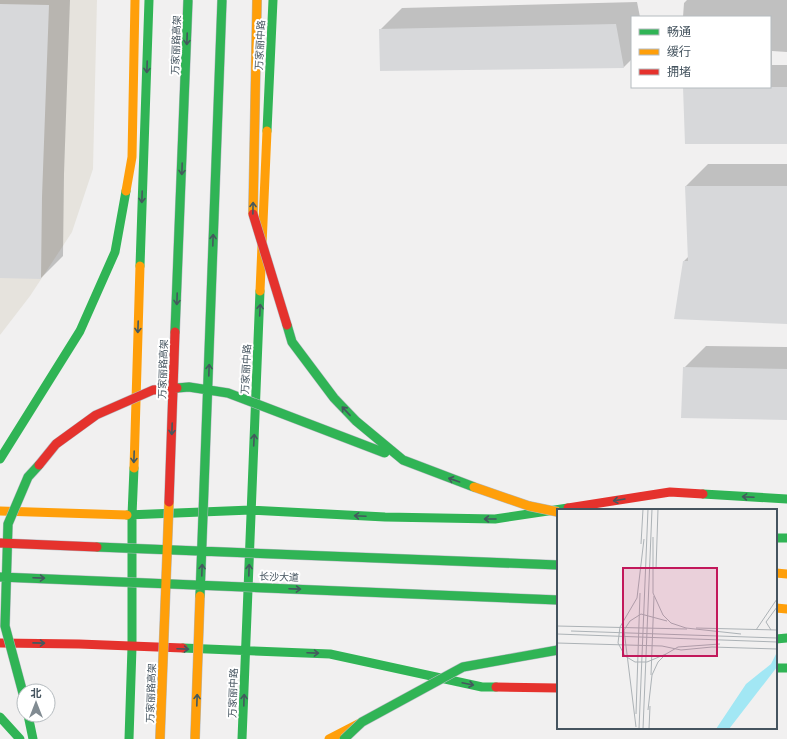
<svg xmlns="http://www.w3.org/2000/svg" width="787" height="739" font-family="Arial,'Noto Sans SC',sans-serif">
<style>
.commercial{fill:#e6e3dd}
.shadow{fill:#0003}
.building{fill:#d7d8da}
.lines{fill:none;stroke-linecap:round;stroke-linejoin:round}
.fast{stroke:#30b455;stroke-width:9}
.slow{stroke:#ff9f0a;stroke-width:9}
.jam{stroke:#e5322d;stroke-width:9}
.fast-bridge-casing{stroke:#b4bac1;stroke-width:10;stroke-linecap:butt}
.slow-bridge-casing{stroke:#b4bac1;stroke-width:10;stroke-linecap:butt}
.jam-bridge-casing{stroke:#b4bac1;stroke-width:10;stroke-linecap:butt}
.fast-bridge{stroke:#30b455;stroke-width:9}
.slow-bridge{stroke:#ff9f0a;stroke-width:9}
.jam-bridge{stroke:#e5322d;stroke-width:9}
.oneway{stroke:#44595e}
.labels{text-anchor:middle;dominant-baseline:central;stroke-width:4;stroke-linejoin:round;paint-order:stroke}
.street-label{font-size:10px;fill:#45545f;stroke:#fff}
.inset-road{fill:none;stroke:#acb2b6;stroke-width:1}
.view{fill:#c2185b;fill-opacity:0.15;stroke:#c2185b;stroke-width:2}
.inset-edge{fill:none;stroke:#45545f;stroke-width:2}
</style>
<rect width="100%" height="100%" fill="#f1f0f0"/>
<!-- commercial -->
<path class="commercial" d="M0,0H97L93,169L72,232L30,296L0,335Z"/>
<!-- shadow -->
<path class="shadow" d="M0,0H70L64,174L63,256L41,278L0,277Z
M687,0H787V52L772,51V65H787V143L684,87H770V17H683L684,3Z
M637,2L640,17H632V59L624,67L380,30L402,8Z
M708,164H787V323L684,261L689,256L686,186Z
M706,346L787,347V419L684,368Z"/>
<!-- building -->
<path class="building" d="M0,4L49,5L42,197L41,279L0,278Z
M616,24L624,68L380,71L379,29Z
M683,87H787V144H685Z
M685,186H787V324L674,319L683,261H688Z
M683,367L787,369V420L681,418Z"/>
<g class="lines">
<!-- fast -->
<path class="fast" d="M267,131L273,0
M140,266L149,0
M0,459L80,331L115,252L126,191
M703,494L787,499
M127,515L251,510L385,517L495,519L568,508
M776,538H787
M776,639L787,638
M183,648L330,654L482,687H496
M776,668H787
M28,715L33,739
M0,717L20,739
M129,739L132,647V515L134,468
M242,739L260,291"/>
<!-- slow -->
<path class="slow" d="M126,191L132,157L135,0
M260,291L267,131
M134,468L140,266
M0,511L127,515
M776,573L787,574
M776,608L787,609
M329,739L360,723"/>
<!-- jam -->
<path class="jam" d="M568,508L670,492L703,494
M0,643L79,644L183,648
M496,687L558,688"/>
<defs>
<path id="fast-bridge" d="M287,325L292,342L334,398L356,421L403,460L474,487
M175,332L188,0
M177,388L189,387L228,393L385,453
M97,547L558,565
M0,577L558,600
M200,596L222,0
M24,697L5,626L8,524L28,477L39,465
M344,739L362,722L463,667L558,650"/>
<path id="slow-bridge" d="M253,214L257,0
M474,487L529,506L558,512
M160,739L169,502
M195,739L200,596"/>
<path id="jam-bridge" d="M253,214L287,325
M39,465L56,444L96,415L153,390L177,388
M169,502L175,332
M0,543L97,547"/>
</defs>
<!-- fast-bridge casing -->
<use href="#fast-bridge" class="fast-bridge-casing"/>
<!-- slow-bridge casing -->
<use href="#slow-bridge" class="slow-bridge-casing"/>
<!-- jam-bridge casing -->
<use href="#jam-bridge" class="jam-bridge-casing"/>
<!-- fast-bridge -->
<use href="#fast-bridge" class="fast-bridge"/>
<!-- slow-bridge -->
<use href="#slow-bridge" class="slow-bridge"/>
<!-- jam-bridge -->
<use href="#jam-bridge" class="jam-bridge"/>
</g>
<!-- one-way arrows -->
<defs><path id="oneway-shaft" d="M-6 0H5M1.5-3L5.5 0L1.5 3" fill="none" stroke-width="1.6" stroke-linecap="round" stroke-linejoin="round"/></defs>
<g class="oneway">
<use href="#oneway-shaft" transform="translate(187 39) rotate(92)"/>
<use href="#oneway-shaft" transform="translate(147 67) rotate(92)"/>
<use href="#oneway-shaft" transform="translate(182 169) rotate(92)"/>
<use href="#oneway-shaft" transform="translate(142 197) rotate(92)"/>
<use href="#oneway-shaft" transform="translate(253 208) rotate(-89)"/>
<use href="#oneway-shaft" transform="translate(213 240) rotate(-88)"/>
<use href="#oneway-shaft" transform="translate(177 299) rotate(92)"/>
<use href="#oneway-shaft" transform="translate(260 310) rotate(-87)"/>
<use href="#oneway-shaft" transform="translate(138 327) rotate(92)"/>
<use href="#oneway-shaft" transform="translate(209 370) rotate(-88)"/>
<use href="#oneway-shaft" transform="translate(346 411) rotate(-133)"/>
<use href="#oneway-shaft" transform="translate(172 429) rotate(92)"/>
<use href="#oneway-shaft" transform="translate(254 440) rotate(-87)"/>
<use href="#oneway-shaft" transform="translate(134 457) rotate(92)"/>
<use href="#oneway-shaft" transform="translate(454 480) rotate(-161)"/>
<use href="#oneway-shaft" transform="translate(748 497) rotate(-177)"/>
<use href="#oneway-shaft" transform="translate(619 500) rotate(171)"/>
<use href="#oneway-shaft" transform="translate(360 516) rotate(-177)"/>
<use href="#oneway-shaft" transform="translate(490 519) rotate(180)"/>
<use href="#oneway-shaft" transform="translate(202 570) rotate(-88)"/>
<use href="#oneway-shaft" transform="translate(249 570) rotate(-88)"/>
<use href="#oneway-shaft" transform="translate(39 578) rotate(2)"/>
<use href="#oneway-shaft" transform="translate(295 589) rotate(2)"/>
<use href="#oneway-shaft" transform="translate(39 643) rotate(1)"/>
<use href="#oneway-shaft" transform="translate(183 649) rotate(2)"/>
<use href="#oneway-shaft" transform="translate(313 653) rotate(2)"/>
<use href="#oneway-shaft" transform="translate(468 684) rotate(12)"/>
<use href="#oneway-shaft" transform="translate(197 700) rotate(-88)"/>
<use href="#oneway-shaft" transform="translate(244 700) rotate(-88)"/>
</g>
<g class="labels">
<!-- street labels -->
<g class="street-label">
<text transform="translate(176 45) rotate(-88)">万家丽路高架</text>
<text transform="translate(260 45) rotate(-87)">万家丽中路</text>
<text transform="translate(163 369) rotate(-88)">万家丽路高架</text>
<text transform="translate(246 369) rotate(-87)">万家丽中路</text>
<text transform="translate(279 577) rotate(2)">长沙大道</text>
<text transform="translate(151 693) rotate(-88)">万家丽路高架</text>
<text transform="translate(233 693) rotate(-88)">万家丽中路</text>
</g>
</g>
<!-- overview -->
<g transform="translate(557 509)">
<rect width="220" height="220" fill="#f1f0f0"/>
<path d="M220,143V158L172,220H159L189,175L214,155Z" fill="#a2e7f4"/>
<path class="inset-road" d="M96,28V84L106,106L114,114L129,119L184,125M87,30L80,89L63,118L61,134L68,147L78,153H90L109,145M84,35L86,0M99,60L101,0M0,117L130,120M139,119L220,121M199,121L220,90M214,121L209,113L220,98M14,122L220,129M0,125L220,133M0,134L105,137L124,141L155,138L220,140M94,166L97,87M91,201L95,166L101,153L109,145L121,138L163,135M79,205L83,84M79,218L67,121L73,112L84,105L110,112M82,220L91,0M86,220L95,0M92,220L93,197"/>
<path class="view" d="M66,59H160V147H66Z"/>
<rect width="220" height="220" class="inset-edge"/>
</g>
<!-- legend -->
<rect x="631" y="16" width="140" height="72" fill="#ffffff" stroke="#b5bbbf"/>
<rect x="639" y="29" width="20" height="6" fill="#30b455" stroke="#b5bbbf"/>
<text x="667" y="36" font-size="12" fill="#45545f">畅通</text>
<rect x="639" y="49" width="20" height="6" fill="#ff9f0a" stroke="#b5bbbf"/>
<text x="667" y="56" font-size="12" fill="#45545f">缓行</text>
<rect x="639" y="69" width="20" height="6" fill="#e5322d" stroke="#b5bbbf"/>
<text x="667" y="76" font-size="12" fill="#45545f">拥堵</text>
<!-- north arrow -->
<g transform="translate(36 703)"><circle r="19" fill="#ffffff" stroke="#b5bbbf"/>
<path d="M0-3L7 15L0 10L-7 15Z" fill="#818b92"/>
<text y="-6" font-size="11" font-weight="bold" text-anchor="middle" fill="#45545f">北</text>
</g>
</svg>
